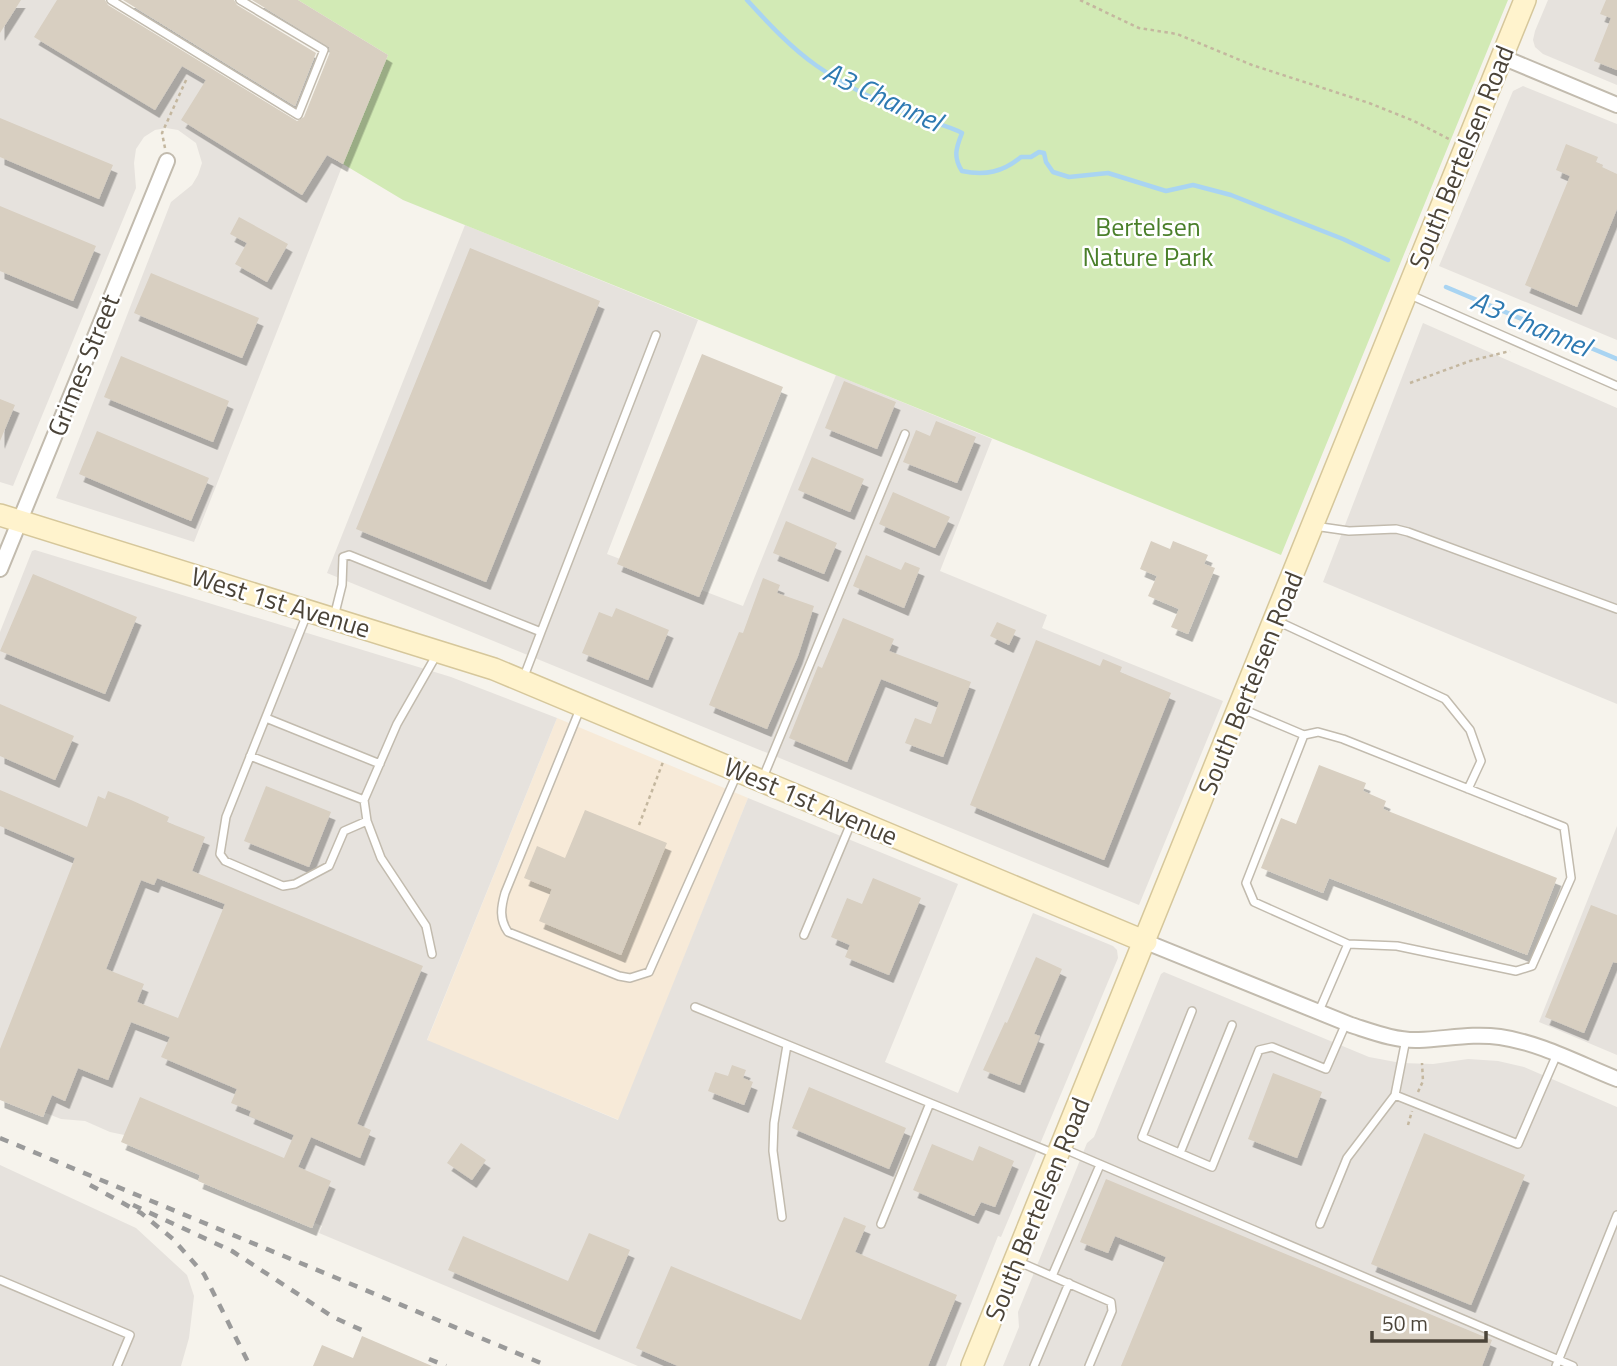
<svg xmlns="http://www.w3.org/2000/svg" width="1617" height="1366" font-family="'Titillium Web',sans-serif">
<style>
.commercial{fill:#f7ead8}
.industrial{fill:#e6e2dd}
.green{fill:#d2eab5}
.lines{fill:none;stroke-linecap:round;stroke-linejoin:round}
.stream{stroke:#a9d4f2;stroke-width:4.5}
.building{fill:#d8cfc1;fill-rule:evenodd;filter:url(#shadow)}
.lane-casing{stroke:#c2bbae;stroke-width:10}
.street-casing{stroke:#c2bbae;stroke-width:18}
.secondary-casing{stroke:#d6c79b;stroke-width:24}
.path{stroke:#c4b79f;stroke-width:2.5;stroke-dasharray:3.5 3.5;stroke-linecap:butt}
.lane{stroke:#fff;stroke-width:7}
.street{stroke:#fff;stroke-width:14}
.secondary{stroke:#fff3cd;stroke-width:21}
.rail{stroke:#9a9a9a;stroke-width:4.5;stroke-dasharray:9 9;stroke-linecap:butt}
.labels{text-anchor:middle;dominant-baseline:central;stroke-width:5;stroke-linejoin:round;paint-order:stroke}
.street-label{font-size:26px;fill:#4b4439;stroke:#fff}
.park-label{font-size:26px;fill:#4a7f2a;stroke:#fff}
.water-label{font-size:28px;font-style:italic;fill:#2e7ab2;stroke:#fff}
</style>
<defs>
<filter id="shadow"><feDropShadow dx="4.5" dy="8" stdDeviation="0" flood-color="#0004"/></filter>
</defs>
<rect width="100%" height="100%" fill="#f6f3ec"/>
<!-- commercial -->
<path class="commercial" d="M557,718L748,798L619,1120L427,1041Z"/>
<!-- industrial -->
<path class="industrial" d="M0,0H75L343,164L194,542L56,498L171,202L192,185L198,175L202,163L196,143L178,130L166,128L155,130L144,137L136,149L134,163L136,188L13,486L0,482Z
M1548,0H1617V85L1543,54L1535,47L1533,40L1535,31Z
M1523,86L1617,124V340L1439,266L1513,91Z
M465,225L698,320L607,554L743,606L836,375L992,439L940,571L1047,615L1042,628L1223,701L1139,905L327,573Z
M1423,323L1617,408V704L1323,582Z
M35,550L451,677L557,718L427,1040L618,1120L748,798L958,884L885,1062L958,1093L1033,913L1113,946L1117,950L1118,958L1001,1237L998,1236L946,1366H638L319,1233L322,1226L205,1178L208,1170L129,1136L110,1132L85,1121L61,1119L0,1095V632L32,551Z
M1617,826V1055L1539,1022Z
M1164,972L1369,1057L1401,1063L1433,1064L1468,1059L1498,1061L1524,1067L1617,1107V1366H1003L1019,1327L1018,1312L1087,1143L1094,1137L1161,974Z
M0,1165L136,1228L187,1275L194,1296L189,1338L181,1366H0Z"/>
<!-- green -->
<path class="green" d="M298,0H1508L1281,555L403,200L343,164L388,55Z"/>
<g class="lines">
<!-- stream -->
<path class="stream" d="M747,0C768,23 791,48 817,66C847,87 883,104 917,117C932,123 947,125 962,133C956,148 953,157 962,171C985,176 1003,172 1021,157H1031L1039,152L1044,153L1046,162L1053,172L1069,177L1108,173L1166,191L1193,185L1231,195L1343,239L1388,260
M1446,287L1617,359"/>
</g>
<!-- building -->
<path class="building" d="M0,0H21L0,33Z
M57,0H105L108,5L297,121L304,117L330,52L329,47L252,0H298L388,55L343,164L327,155L302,195L181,120L206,80L182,66L155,110L34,37Z
M123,0H234L237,5L316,53L295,106Z
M1606,0H1617V70L1594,61L1611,18L1600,14Z
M0,118L113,165L99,199L0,157Z
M1566,144L1598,157L1596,162L1603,165L1602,167L1617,174V209L1577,307L1525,285L1570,176L1556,170Z
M0,206L96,246L73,301L0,271Z
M239,217L288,244L267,282L235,264L247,243L230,234Z
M470,248L600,301L486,582L356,529Z
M151,273L259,318L242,358L134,313Z
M702,354L783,387L699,597L617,564Z
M121,356L229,401L213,442L104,397Z
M844,381L896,402L877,449L825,428Z
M0,399L15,405L0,441Z
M936,421L976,437L957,483L903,462L916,430L930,436Z
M97,431L209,478L191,521L79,474Z
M812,457L864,479L850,512L798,490Z
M893,492L950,517L935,548L879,524Z
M786,521L837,543L824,574L773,553Z
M1151,541L1170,549L1173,541L1208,555L1204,564L1215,568L1188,634L1171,627L1179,609L1148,596L1157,576L1140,569Z
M866,555L901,570L905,562L920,568L904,608L853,586Z
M33,574L137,617L105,694L0,651Z
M763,578L780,585L777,593L814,606L798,656L767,729L709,705L739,632L743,633Z
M616,608L669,630L648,680L582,653L599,612L612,617Z
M843,618L894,639L889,651L971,682L943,757L905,743L915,718L931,724L939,702L881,679L847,762L789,738L818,666L822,668Z
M997,622L1016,630L1009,645L990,636Z
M1036,640L1100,666L1103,659L1122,667L1120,672L1171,693L1104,860L970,805Z
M0,704L74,736L55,780L0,756Z
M1319,765L1366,783L1363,791L1386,801L1383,809L1557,878L1527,955L1329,878L1323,893L1261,868L1281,818L1296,824Z
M266,786L331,812L309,867L244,841Z
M0,790L87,827L98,796L105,799L108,791L131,800L169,817L167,822L205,837L192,871L423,966L357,1124L371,1130L360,1158L311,1137L298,1167L331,1181L312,1228L198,1181L200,1175L121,1142L140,1097L284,1158L294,1135L249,1116L251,1111L231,1103L237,1089L161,1057L170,1037L131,1022L108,1080L78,1068L65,1101L52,1095L43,1117L0,1100V1049L75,858L0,826ZM157,878L225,904L178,1018L137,1002L144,984L106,969L141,880L154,885Z
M585,810L667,843L621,955L539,921L552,889L524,878L537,846L565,858Z
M873,878L921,898L889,975L845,957L850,945L831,937L847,898L862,904Z
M1591,905L1617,915V963L1613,962L1584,1033L1545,1017Z
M1036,957L1062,969L1034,1034L1040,1036L1020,1085L983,1070L1005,1022L1007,1023Z
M732,1065L746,1070L743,1078L753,1082L744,1105L708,1091L715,1072L728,1076Z
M1273,1073L1322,1092L1297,1158L1248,1139Z
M809,1087L906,1128L889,1169L792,1128Z
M1424,1133L1525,1175L1471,1305L1371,1264Z
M461,1143L486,1160L472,1180L447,1163Z
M932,1144L973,1161L979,1146L1014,1161L995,1207L981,1202L974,1216L913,1190Z
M1106,1179L1492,1340L1482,1366H1121L1166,1257L1115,1236L1108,1253L1080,1242Z
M844,1217L866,1226L855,1252L957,1295L928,1366H678L636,1348L671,1266L801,1320Z
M589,1233L630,1250L595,1332L448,1270L463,1236L568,1281Z
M362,1336L432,1366H313L322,1345L353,1358Z"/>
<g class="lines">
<defs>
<path id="lane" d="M111,0L298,115L324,50L240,0
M1408,294L1617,386
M1314,526L1349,531L1396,529L1408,532L1617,609
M307,614L226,817L220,854L225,861L283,886L295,884L329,866L344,831L367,821
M334,617L342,585L343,557L349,555L541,632L523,679
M1275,620L1445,699L1470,730L1481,761L1468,789
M541,632L656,335
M1240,708L1304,735
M580,709L505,893C501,907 499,919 508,932L619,976L630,978L649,972L737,774
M266,718L380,764
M250,756L364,800
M762,780L905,434
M804,935L851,823
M432,954L426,926L381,858L367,821L364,800L397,724L437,654
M695,1007L1055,1154
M1192,1011L1142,1137L1212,1167L1259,1050L1272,1047L1326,1069L1346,1023
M1319,1011L1348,944L1254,902L1246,883L1304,735L1318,732L1343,739L1564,827L1571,878L1532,966L1516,971L1397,946L1348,944
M1395,1095L1518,1144L1557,1054
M1062,1148L1573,1366
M1180,1153L1232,1025
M782,1217L773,1151L774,1123L787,1045
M881,1224L930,1103
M1320,1224L1347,1158L1395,1095L1406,1039
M1017,1261L1111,1302L1112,1311L1089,1366
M1052,1276L1100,1165
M0,1280L130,1335L117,1366
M1034,1366L1069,1283
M1556,1366L1617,1215"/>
<path id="street" d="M1502,57L1617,105
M0,569L167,161
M1146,942L1351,1025C1373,1032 1396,1041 1419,1040C1447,1039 1472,1033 1500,1037C1541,1043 1579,1064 1617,1079"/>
<path id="secondary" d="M0,515L494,669L1146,942
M972,1366L1525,0"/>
</defs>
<!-- lane casing -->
<use href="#lane" class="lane-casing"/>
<!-- street casing -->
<use href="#street" class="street-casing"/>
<!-- secondary casing -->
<use href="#secondary" class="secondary-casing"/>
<!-- path -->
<path class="path" d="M1080,0L1139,28L1177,34L1252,65L1369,103L1414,121L1449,139
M165,148L162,133L187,78
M1410,383L1470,361L1510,351
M639,825L663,762
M1418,1092L1423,1081L1422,1063
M1408,1125L1412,1111"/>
<!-- lane -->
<use href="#lane" class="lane"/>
<!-- street -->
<use href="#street" class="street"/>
<!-- secondary -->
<use href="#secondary" class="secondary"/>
<!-- rail -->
<path class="rail" d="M0,1138L548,1366
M90,1185L141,1213L173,1239L204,1274L250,1366
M133,1205L232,1251L333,1317L366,1332
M429,1359L446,1366"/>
</g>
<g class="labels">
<!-- street labels -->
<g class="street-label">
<text transform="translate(1461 157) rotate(-68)">South Bertelsen Road</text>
<text transform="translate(83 365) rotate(-68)">Grimes Street</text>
<text transform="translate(281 602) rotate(17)">West 1st Avenue</text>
<text transform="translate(1250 683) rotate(-68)">South Bertelsen Road</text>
<text transform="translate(811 801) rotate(23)">West 1st Avenue</text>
<text transform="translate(1037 1209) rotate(-68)">South Bertelsen Road</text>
</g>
<!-- park labels -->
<g class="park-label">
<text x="1148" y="226">Bertelsen<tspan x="1148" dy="30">Nature Park</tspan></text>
</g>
<!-- water labels -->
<g class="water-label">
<text transform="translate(883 96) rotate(25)">A3 Channel</text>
<text transform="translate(1531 323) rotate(23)">A3 Channel</text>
</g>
</g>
<!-- scale -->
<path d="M1372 1331v10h114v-10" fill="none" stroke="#4b4439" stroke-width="3.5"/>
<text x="1382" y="1331" font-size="21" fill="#4b4439" stroke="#ffffff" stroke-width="5" paint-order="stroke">50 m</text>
</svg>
